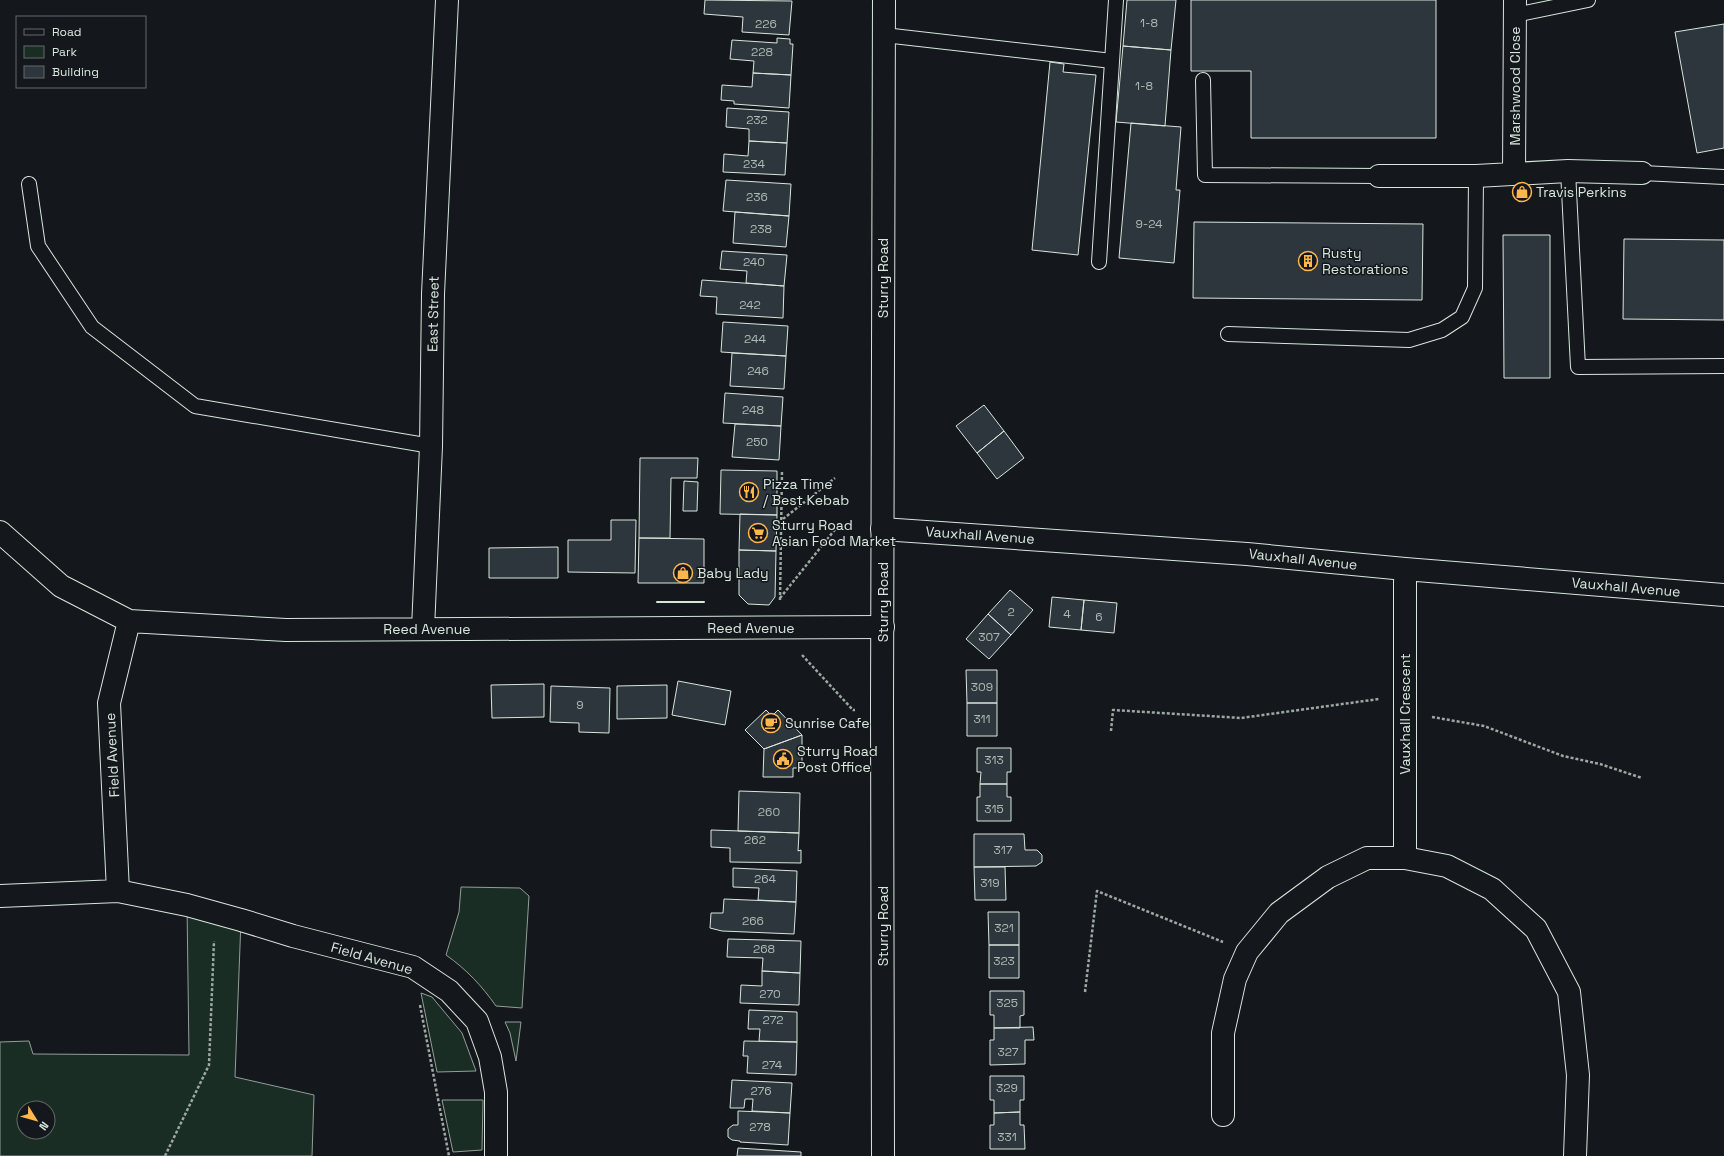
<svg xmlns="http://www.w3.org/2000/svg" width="1724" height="1156" font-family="'Space Grotesk',sans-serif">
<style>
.green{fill:#1a2d24;stroke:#939e99;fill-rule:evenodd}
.building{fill:#2c363c;stroke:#d8e6dc}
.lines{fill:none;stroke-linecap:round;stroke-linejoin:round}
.service-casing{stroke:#d8e6dc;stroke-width:16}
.minor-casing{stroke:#d8e6dc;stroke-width:24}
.trunk-casing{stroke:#d8e6dc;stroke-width:24}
.path{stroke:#9da8a2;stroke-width:2.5;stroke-dasharray:3 2;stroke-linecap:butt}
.service{stroke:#14181c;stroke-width:14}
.minor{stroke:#14181c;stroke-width:22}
.trunk{stroke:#14181c;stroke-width:22}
.wall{stroke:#d8e6dc;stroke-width:2}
.labels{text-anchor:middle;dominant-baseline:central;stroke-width:3;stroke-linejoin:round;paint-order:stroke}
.number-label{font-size:12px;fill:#adbab4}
.street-label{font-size:14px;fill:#d8e6dc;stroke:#14181c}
.poi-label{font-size:14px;fill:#d8e6dc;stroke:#14181c;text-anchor:start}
</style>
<rect width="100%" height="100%" fill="#14181c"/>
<!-- green -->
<path class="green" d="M461,887L520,888L529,896L522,1008L496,1006C482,986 466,969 446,955L459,912Z
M187,905L241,920L235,1077L314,1095L312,1156H0V1042L29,1041L33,1054L189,1055ZM24,1108H48V1132H24Z
M421,993L432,997L462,1033L476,1071L437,1072Z
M505,1022H521L516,1061L510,1033Z
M442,1100H483L482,1150L453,1152Z"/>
<!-- building -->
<path class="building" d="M705,0L792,1L789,35L742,32L743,17L704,14Z
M1127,0H1176L1171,50L1123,46Z
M1191,0H1436V138H1251V71H1191Z
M1724,24V148L1697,153L1675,32Z
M777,38L790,39V44H793L791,75L753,73L754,61L730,59L732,40L777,43Z
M1123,46L1171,50L1165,126L1116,122Z
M1050,62L1064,64L1063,72L1096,75L1078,255L1032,250Z
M753,73L791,75L789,108L734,104V101L721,100L722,85L752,87Z
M727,108L789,112L787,143L749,141V129L726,127Z
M1131,123L1181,127L1176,190H1180L1174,263L1119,258Z
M749,141L787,143L785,175L723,172L724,154L748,156Z
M726,180L791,184L789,216L723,211Z
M735,212L789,216L786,247L733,243Z
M1194,222L1423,224L1422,300L1193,298Z
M1503,235H1550V378H1504Z
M1624,239L1724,240V320L1623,319Z
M722,251L787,255L784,286L746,283L747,271L720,269Z
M702,280L784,286L783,318L716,314L717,297L700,296Z
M723,322L788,326L786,356L721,352Z
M732,353L786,356L784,389L730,386Z
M725,393L783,397L781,426L723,423Z
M984,405L1004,431L977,453L956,426Z
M735,424L781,426L779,460L732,457Z
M1004,431L1024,458L997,479L977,453Z
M640,458H698L697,478H671L670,538H639Z
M721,470L777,471V515L720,514Z
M684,481L698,482L697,511H683Z
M740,514L777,515L776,551L739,550Z
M611,520H636L635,573L568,572V540H611Z
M639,538L704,539V583H638Z
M558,547V578H489V548Z
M739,550L776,551L775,597L769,605L748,604L739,595Z
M1010,590L1033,610L1011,635L988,614Z
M1052,597L1084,600L1081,630L1049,627Z
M1084,600L1117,603L1114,633L1081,630Z
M988,614L1011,635L989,659L966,639Z
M966,670H997V703H967Z
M678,681L731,691L725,725L672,715Z
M544,684V717L492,718L491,685Z
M667,685V718L617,719V686Z
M551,686L610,688L609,733L579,732V723L550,722Z
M967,703H997V736H967Z
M766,710L772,716L778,710L802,735L764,749L745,730Z
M802,735V768H793V777H763L764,749Z
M977,748H1011V772H1007V784H980L981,772H977Z
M980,784H1007V797H1011V821H977V797H980Z
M739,791L800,793L799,833L738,831Z
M711,830L799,833L798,851L801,850V863L730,862V848L711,847Z
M974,834H1024L1025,850H1037L1042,855V862L1036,866L974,867Z
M974,867H1005L1006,900H975Z
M733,868L797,871L796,902L758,900L759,888L733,887Z
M724,899L796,902L794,934L722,931L710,928L711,913H723Z
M988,912H1019V945H989Z
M728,939L801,941L800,973L762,971L763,958L727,957Z
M989,945H1019V978H989Z
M762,971L800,973L799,1005L740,1003L741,985L762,986Z
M990,991H1024V1015L1020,1016V1028H994V1015H990Z
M749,1010L797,1012V1042L759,1041L760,1029H748Z
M1033,1027L1034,1040H1025V1064L990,1065V1040H994V1028Z
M744,1041L797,1042L796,1075L747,1073L748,1056H743Z
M990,1076H1024V1100H1020V1112L994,1113V1100H990Z
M732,1080L792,1083L790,1113L752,1111L753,1099H745L744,1108H730Z
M738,1111L790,1113L788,1145L740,1142V1141L732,1140L728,1137V1129L733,1125H738Z
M1020,1112V1125H1024L1025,1149H990V1125H994V1113Z
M738,1148L801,1152V1156H737Z"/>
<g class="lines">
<defs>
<path id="service" d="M1515,15L1588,0
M884,35L1112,61
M1203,80L1205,175L1379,176
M1568,171L1578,367L1724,366
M1642,173L1724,177
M29,184L38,246L92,327L195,406L431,446
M1099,262L1116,0
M1228,334L1409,340L1442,330L1462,317L1475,288L1476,176"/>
<path id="minor" d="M1514,173L1515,0
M1379,176H1476L1568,171L1642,173
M882,529L1247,554L1405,569L1724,595
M0,532L61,586L129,621L286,630L883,627
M423,629L431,446L433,294L447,0
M1405,858V569
M118,891L109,703L129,621
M0,896L118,891L187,905L241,920L293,936L413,967L449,991L477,1021L490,1057L496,1092V1156
M1223,1115V1033L1235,979L1247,952L1279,913L1328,877L1367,858H1405L1447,866L1492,889L1536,929L1569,992L1578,1075L1575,1156"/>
<path id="trunk" d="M883,1156L882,709L884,0"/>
</defs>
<!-- service casing -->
<use href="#service" class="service-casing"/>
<!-- minor casing -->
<use href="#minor" class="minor-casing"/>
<!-- trunk casing -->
<use href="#trunk" class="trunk-casing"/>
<!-- path -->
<path class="path" d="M783,519L835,478
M780,598L837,527
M780,600L782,470
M802,655L853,710H855
M1432,717L1484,726L1563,756L1600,764L1642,778
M1111,731L1113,710L1241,718L1379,699
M1085,992L1097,891L1223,942
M420,1005L449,1156
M165,1156L209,1065L214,941"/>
<!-- service -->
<use href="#service" class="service"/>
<!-- minor -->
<use href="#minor" class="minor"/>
<!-- trunk -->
<use href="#trunk" class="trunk"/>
<!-- wall -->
<path class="wall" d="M657,602H704"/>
</g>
<!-- icons -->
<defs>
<symbol id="shop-ring" viewBox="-11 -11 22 22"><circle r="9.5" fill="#14181c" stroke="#ffb74d" stroke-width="1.5"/><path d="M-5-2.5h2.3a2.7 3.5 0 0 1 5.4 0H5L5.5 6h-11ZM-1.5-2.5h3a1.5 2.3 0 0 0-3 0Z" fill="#ffb74d"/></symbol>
<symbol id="building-ring" viewBox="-11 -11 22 22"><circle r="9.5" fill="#14181c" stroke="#ffb74d" stroke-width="1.5"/><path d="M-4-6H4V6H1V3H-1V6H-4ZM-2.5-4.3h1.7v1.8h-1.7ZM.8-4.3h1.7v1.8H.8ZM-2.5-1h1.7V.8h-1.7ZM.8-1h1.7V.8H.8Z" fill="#ffb74d"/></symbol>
<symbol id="restaurant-ring" viewBox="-11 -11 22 22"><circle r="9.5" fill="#14181c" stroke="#ffb74d" stroke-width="1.5"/><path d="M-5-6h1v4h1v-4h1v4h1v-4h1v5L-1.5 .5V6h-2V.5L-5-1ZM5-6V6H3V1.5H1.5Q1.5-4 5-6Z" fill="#ffb74d"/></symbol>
<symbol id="supermarket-ring" viewBox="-11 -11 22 22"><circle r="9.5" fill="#14181c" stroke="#ffb74d" stroke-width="1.5"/><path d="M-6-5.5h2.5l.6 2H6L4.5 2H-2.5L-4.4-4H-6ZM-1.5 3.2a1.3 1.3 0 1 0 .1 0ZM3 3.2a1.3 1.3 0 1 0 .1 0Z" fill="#ffb74d"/></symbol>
<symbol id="cafe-ring" viewBox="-11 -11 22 22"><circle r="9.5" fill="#14181c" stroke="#ffb74d" stroke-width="1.5"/><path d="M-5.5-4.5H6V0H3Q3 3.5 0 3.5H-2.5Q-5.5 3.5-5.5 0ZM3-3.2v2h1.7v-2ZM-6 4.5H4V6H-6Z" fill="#ffb74d"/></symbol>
<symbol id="civic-ring" viewBox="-11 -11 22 22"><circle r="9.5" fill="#14181c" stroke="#ffb74d" stroke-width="1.5"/><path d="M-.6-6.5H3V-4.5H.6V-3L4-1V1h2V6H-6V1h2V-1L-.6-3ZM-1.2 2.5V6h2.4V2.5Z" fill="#ffb74d"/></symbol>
</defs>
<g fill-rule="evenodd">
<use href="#shop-ring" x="1511" y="181" width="22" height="22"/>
<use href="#building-ring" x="1297" y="250" width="22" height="22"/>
<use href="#restaurant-ring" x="738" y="481" width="22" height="22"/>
<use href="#supermarket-ring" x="747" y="522" width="22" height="22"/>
<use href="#shop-ring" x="672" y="562" width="22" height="22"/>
<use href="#cafe-ring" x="760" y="712" width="22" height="22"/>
<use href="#civic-ring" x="772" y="748" width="22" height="22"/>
</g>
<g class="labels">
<!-- number labels -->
<g class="number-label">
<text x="1149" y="23">1-8</text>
<text x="766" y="24">226</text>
<text x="762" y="52">228</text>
<text x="1144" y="86">1-8</text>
<text x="757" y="120">232</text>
<text x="754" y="164">234</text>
<text x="757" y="197">236</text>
<text x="1149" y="224">9-24</text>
<text x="761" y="229">238</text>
<text x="754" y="262">240</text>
<text x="750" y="305">242</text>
<text x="755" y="339">244</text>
<text x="758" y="371">246</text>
<text x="753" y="410">248</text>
<text x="757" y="442">250</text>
<text x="1011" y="612">2</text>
<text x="1067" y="614">4</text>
<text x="1099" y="617">6</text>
<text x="989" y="637">307</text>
<text x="982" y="687">309</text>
<text x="580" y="705">9</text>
<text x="982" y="719">311</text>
<text x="994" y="760">313</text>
<text x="994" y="809">315</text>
<text x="769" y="812">260</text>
<text x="755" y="840">262</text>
<text x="1003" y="850">317</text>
<text x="765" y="879">264</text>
<text x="990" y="883">319</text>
<text x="753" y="921">266</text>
<text x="1004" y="928">321</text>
<text x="764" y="949">268</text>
<text x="1004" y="961">323</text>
<text x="770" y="994">270</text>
<text x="1007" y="1003">325</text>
<text x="773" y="1020">272</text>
<text x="1008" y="1052">327</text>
<text x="772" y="1065">274</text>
<text x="1007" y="1088">329</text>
<text x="761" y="1091">276</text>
<text x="760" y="1127">278</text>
<text x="1007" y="1137">331</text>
</g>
<!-- street labels -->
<g class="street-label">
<text transform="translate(1515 86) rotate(-90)">Marshwood Close</text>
<text transform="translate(883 278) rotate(-90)">Sturry Road</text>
<text transform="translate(433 314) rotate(-89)">East Street</text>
<text transform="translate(980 535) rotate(4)">Vauxhall Avenue</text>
<text transform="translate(1303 559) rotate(6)">Vauxhall Avenue</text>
<text transform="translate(1626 587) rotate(5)">Vauxhall Avenue</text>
<text transform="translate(883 602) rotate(-90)">Sturry Road</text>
<text x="751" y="628">Reed Avenue</text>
<text x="427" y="629">Reed Avenue</text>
<text transform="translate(1405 714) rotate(-90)">Vauxhall Crescent</text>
<text transform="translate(112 755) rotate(-93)">Field Avenue</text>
<text transform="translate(883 926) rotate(-90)">Sturry Road</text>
<text transform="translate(372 958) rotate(16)">Field Avenue</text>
</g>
<!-- poi labels -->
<g class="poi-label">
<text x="1536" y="192">Travis Perkins</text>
<text x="1322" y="253">Rusty<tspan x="1322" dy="16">Restorations</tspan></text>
<text x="763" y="484">Pizza Time<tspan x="763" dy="16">/ Best Kebab</tspan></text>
<text x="772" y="525">Sturry Road<tspan x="772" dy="16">Asian Food Market</tspan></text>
<text x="697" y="573">Baby Lady</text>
<text x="785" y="723">Sunrise Cafe</text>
<text x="797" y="751">Sturry Road<tspan x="797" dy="16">Post Office</tspan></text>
</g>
</g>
<!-- legend -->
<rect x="16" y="16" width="130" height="72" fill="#14181c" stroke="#626a69"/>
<rect x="24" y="29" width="20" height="6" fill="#14181c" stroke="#626a69"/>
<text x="52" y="36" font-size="12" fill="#d8e6dc">Road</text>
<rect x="24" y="46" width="20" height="12" fill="#1a2d24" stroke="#626a69"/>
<text x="52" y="56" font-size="12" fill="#d8e6dc">Park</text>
<rect x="24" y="66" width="20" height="12" fill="#2c363c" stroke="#626a69"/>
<text x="52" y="76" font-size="12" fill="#d8e6dc">Building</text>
<!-- north arrow -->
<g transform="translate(36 1120) rotate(127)"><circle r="19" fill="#14181c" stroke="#626a69"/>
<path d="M0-3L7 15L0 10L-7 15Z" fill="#ffb74d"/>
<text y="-6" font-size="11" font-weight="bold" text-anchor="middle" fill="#d8e6dc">N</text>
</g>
</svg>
